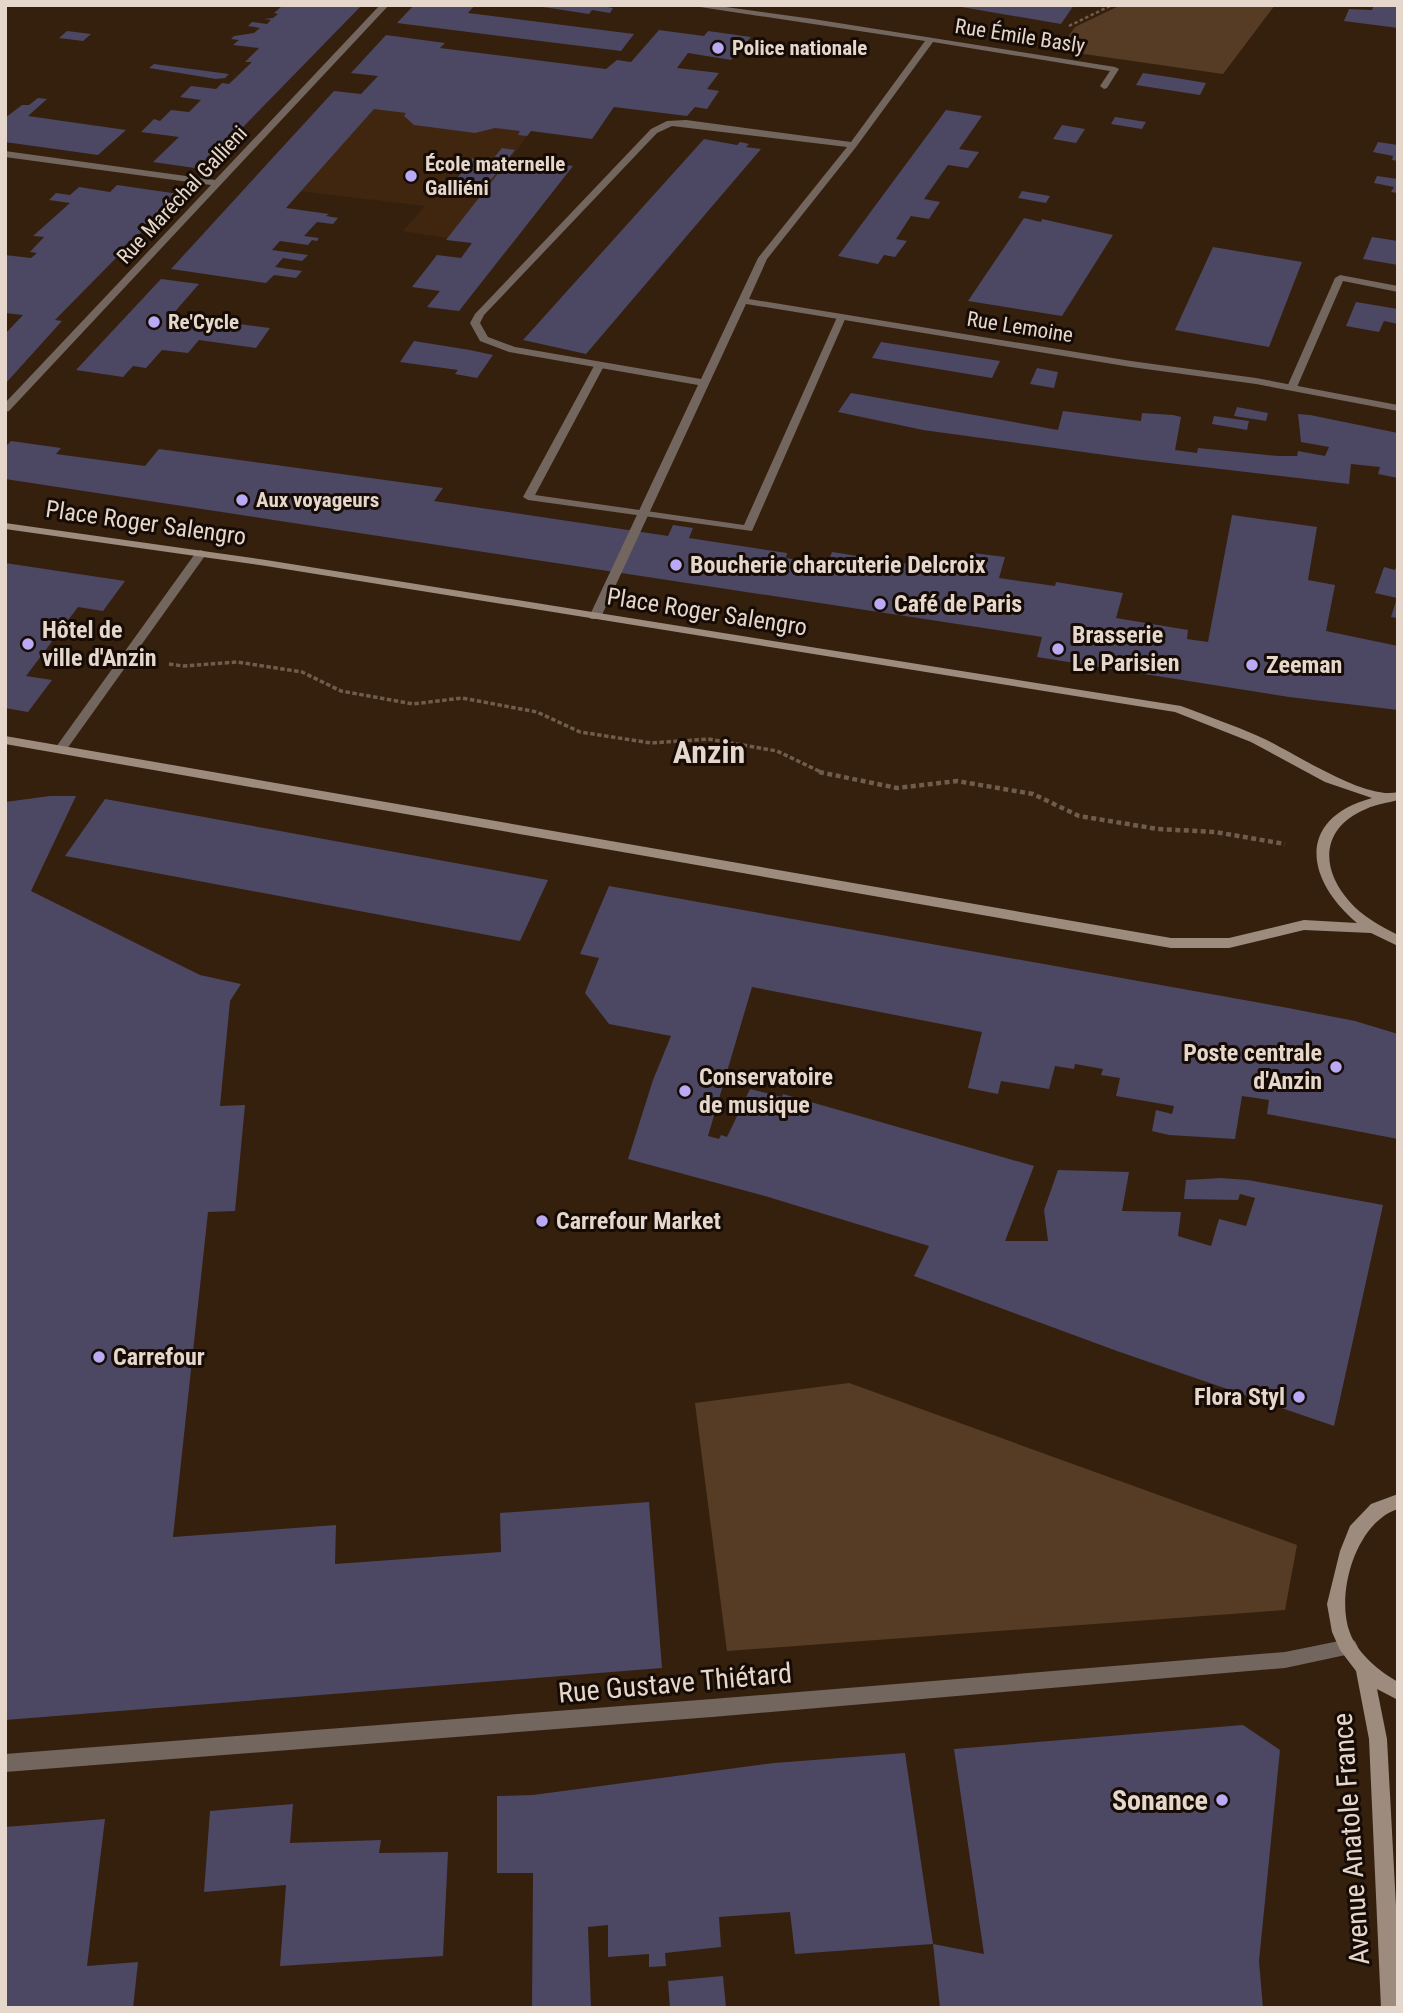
<svg xmlns="http://www.w3.org/2000/svg" width="1403" height="2013" font-family="'Roboto Condensed',sans-serif">
<style>
.built{fill:#40260e}
.green{fill:#573c25}
.building{fill:#4c4762}
.lines{fill:none;stroke-linecap:round;stroke-linejoin:round}
.path-far2{stroke:#6f5c4d;stroke-width:2.5;stroke-dasharray:3.5 2.5;stroke-linecap:butt}
.path-far1{stroke:#6f5c4d;stroke-width:3.5;stroke-dasharray:4.5 2.5;stroke-linecap:butt}
.path{stroke:#6f5c4d;stroke-width:4.5;stroke-dasharray:5 3.5;stroke-linecap:butt}
.lane{fill:#72665e;fill-rule:evenodd}
.street{fill:#72665e;fill-rule:evenodd}
.secondary{fill:#9d8b7d;fill-rule:evenodd}
.poi-dot{fill:#baaaf6;stroke:#160c05;stroke-width:2.5}
.labels{text-anchor:middle;dominant-baseline:central;stroke-width:6;stroke-linejoin:round;paint-order:stroke}
.far-street-label{font-size:21px;fill:#e5d7cc;stroke:#160c05}
.far-poi-label{font-size:21px;font-weight:bold;fill:#e5d7cc;stroke:#160c05;text-anchor:start}
.street-label{font-size:24px;fill:#e5d7cc;stroke:#160c05}
.poi-label{font-size:24px;font-weight:bold;fill:#e5d7cc;stroke:#160c05;text-anchor:start}
.near-street-label{font-size:28px;fill:#e5d7cc;stroke:#160c05}
.near-poi-label{font-size:28px;font-weight:bold;fill:#e5d7cc;stroke:#160c05;text-anchor:end}
.district-label{font-size:32px;font-weight:bold;fill:#e5d7cc;stroke:#160c05}
</style>
<rect width="100%" height="100%" fill="#35200e"/>
<!-- built -->
<path class="built" d="M334,91L541,118L511,158L573,166L509,248L403,231L425,206L248,185Z"/>
<!-- green -->
<path class="green" d="M1121,5H1275L1223,74L1077,53L1075,46L1065,41L1075,27Z
M849,1383L1297,1545L1285,1610L727,1651L695,1403Z"/>
<!-- building -->
<path class="building" d="M283,5H362L202,169L153,162L179,137L141,132L154,119L160,121L171,110L189,112L201,100L180,97L191,86L216,89L222,83L229,84L252,62H245L259,48L233,45L239,40L231,39L234,36L254,33L260,28L248,26L252,22L267,24L271,20L264,19L273,18L278,14L274,13Z
M414,5H475L468,13L634,34L621,51L397,23Z
M530,5H596L613,8L610,13L592,10L589,14Z
M950,5H1074L1061,24Z
M1374,5H1398V28L1344,21L1349,9L1372,10Z
M659,30L704,36L708,31L751,37L731,60L688,53L677,68L719,73L707,89L719,91L707,109L695,107L687,116L614,107L592,139L531,131L527,136L518,135L520,131L495,128L475,133L414,125L404,116L406,113L374,109L286,208L329,214L326,216L338,218L333,224L317,222L304,236L319,238L317,241L312,240L308,245L280,241L272,250L308,255L302,261L283,258L275,267L302,271L296,278L274,275L266,283L171,269L334,91L361,94L378,76L351,73L386,35L445,43L440,48L606,69L617,60L631,62Z
M67,31L91,34L83,41L59,38Z
M154,64L229,74L225,78L216,79L149,68Z
M1143,73L1176,78L1206,83L1200,95L1136,85Z
M38,98L47,99L28,116L126,130L98,155L5,142V118L22,105H29Z
M946,110L982,116L959,149L979,152L968,168L948,165L924,199L940,202L929,219L911,216L896,239L907,241L895,257L884,255L878,264L838,256Z
M1115,117L1146,122L1142,129L1111,124Z
M1062,125L1085,129L1076,143L1053,139Z
M704,139L737,145L740,142L749,144L746,147L761,149L586,354L523,340Z
M1378,142L1398,145V161L1392,160L1393,156L1373,152Z
M502,148L515,150L486,186L454,182L473,158L492,160Z
M510,158L573,166L459,311L427,307L440,291L412,287L437,255L461,258L472,243L446,240Z
M1377,176L1398,179V193L1391,192L1394,187L1374,183Z
M117,185L179,194L55,320L62,321L5,384V334L23,315L5,313V255L31,258L37,253L30,252L44,237L33,236L70,203L49,200L56,193L70,195L79,187L110,192Z
M1022,191L1050,196L1046,203L1018,198Z
M1024,218L1041,222L1042,219L1113,235L1062,316L968,301Z
M1372,237L1398,241V265L1363,259Z
M1213,247L1302,262L1269,347L1175,330Z
M161,279L199,284L172,315L270,328L256,348L199,340L188,353L162,350L146,368L133,366L123,377L76,370Z
M1356,302L1398,309V324L1384,321L1379,332L1346,326Z
M414,341L470,350L493,355L477,378L455,374L458,370L400,362Z
M881,342L1000,361L992,378L872,358Z
M1037,368L1058,372L1054,388L1030,384Z
M851,393L1058,430L1063,411L1141,421L1142,413L1173,415L1181,417L1175,450L1197,453L1198,448L1278,456H1297L1298,451L1325,456L1329,447L1301,442L1298,414L1310,415L1398,433V478L1378,474L1380,467L1351,464L1349,484L1134,459L923,430L838,412Z
M1237,407L1268,413L1266,421L1234,416Z
M1214,416L1249,421L1247,430L1212,424Z
M11,441L61,448L56,454L145,466L159,449L443,488L434,501L668,536L673,525L693,528L689,538L787,553L786,558L827,565L832,552L966,573L973,553L1005,557L999,578L1055,586L1056,582L1123,593L1116,618L1188,630L1187,639L1208,642L1232,515L1317,527L1308,580L1335,585L1326,631L1398,646V710L1289,697L1037,657L1042,637L5,479V447Z
M1398,562V618L1391,617L1397,598L1375,593L1384,567L1395,570Z
M5,563L125,581L103,611L78,607L26,676L52,680L28,712L5,708Z
M50,796H76L31,891L200,975L241,984L230,1001L220,1106L245,1105L235,1211L208,1212L173,1537L336,1525L335,1564L501,1552L500,1513L649,1502L662,1668L5,1720V802Z
M105,799L548,880L520,941L65,856Z
M609,886L1283,1007L1355,1021L1398,1034V1139L1267,1114L1269,1100L1242,1096L1235,1139L1169,1135L1152,1131L1156,1110L1172,1114L1174,1106L1116,1096L1120,1078L1101,1075L1103,1069L1075,1064L1074,1069L1055,1066L1049,1089L1001,1081L998,1094L968,1088L982,1032L752,987L708,1136L719,1139L721,1135L727,1137L750,1089L782,1097L783,1094L1034,1166L1005,1241H1048L1044,1210L1058,1170L1129,1172L1122,1211L1181,1212L1178,1236L1211,1246L1219,1219L1246,1226L1255,1198L1240,1194L1238,1200L1184,1199L1186,1180L1221,1178L1248,1180L1383,1205L1334,1426L1117,1351L914,1276L929,1246L765,1196L628,1159L653,1080L671,1036L609,1024L585,993L599,958L580,954Z
M1243,1725L1280,1750L1259,1961L1263,2008H940L933,1944L984,1954L954,1749Z
M905,1753L933,1944L795,1954L790,1912L719,1917L721,1947L665,1953L666,1966L649,1967V1954L608,1957V1925L588,1927L591,2008H532L533,1873H497V1796L533,1795L774,1763Z
M293,1804L290,1843L381,1840L379,1853L448,1852L443,1956L280,1966L286,1885L204,1892L210,1811Z
M105,1819L87,1966L138,1962L133,2008H5V1827Z
M723,1976L726,2008H670L668,1981Z"/>
<g class="lines">
<!-- path-far2 -->
<path class="path-far2" d="M1069,26L1112,5"/>
<!-- path-far1 -->
<path class="path-far1" d="M169,664L183,666L237,662L302,672L341,691L413,704L462,698L537,712L580,732L651,743L708,739L777,751L823,773"/>
<!-- path -->
<path class="path" d="M819,772L897,788L957,781L1033,794L1079,816L1158,829L1215,832L1285,844"/>
<!-- lane -->
<path class="lane" d="M1340,275L1398,286V292L1343,281L1297,387L1288,389L1287,387L1335,278Z
M838,315L846,317L752,531L528,500L523,497L594,366L599,363L604,366L535,495L744,525Z"/>
<!-- street -->
<path class="street" d="M380,5H389L9,411L5,412V403L211,185L5,157V151L215,180Z
M687,5H711L813,19L1115,67L1119,69L1107,88L1104,89L1100,86L1110,71L933,42L856,147L767,259L749,299L1131,361L1256,378L1398,405V411L1256,384L1131,367L746,304L601,617L599,619H591L589,617L698,385L509,352L480,341L470,323L475,314L651,129L667,121L686,120L851,142L925,41ZM672,126L847,147L758,258L701,379L515,347L488,337L480,323L484,315L657,133Z
M201,550L207,553L64,753H56L54,750L56,747L197,551Z
M1349,1639L1355,1641L1358,1647L1355,1653L1285,1668L712,1717L5,1772V1754L712,1699L1285,1652Z"/>
<!-- secondary -->
<path class="secondary" d="M5,523L266,560L1181,706C1207,716 1233,725 1258,736C1291,750 1364,801 1398,792V800C1388,803 1376,804 1366,809C1322,827 1319,867 1349,901C1362,916 1380,926 1398,935V946L1371,933L1304,930L1229,948H1171L5,744V736L1171,938H1229L1304,920L1357,923C1305,879 1296,819 1372,798L1325,782L1251,742L1175,712L266,566L5,529Z
M1398,1494V1509C1356,1522 1335,1594 1350,1633C1358,1654 1379,1671 1398,1682V1700L1377,1689L1387,1739L1398,1943V2008H1381L1369,1739L1356,1671L1340,1650L1332,1632L1327,1604L1340,1551L1350,1526L1371,1504Z"/>
</g>
<!-- markers -->
<g class="poi-dot">
<circle cx="718" cy="48" r="7"/>
<circle cx="411" cy="176" r="7"/>
<circle cx="154" cy="322" r="7"/>
<circle cx="242" cy="500" r="7"/>
<circle cx="676" cy="565" r="7"/>
<circle cx="880" cy="604" r="7"/>
<circle cx="28" cy="644" r="7"/>
<circle cx="1058" cy="649" r="7"/>
<circle cx="1252" cy="665" r="7"/>
<circle cx="1336" cy="1067" r="7"/>
<circle cx="685" cy="1091" r="7"/>
<circle cx="542" cy="1221" r="7"/>
<circle cx="99" cy="1357" r="7"/>
<circle cx="1299" cy="1397" r="7"/>
<circle cx="1222" cy="1800" r="7"/>
</g>
<g class="labels">
<!-- far-street labels -->
<g class="far-street-label">
<text transform="translate(1020 36) rotate(9)">Rue Émile Basly</text>
<text transform="translate(182 195) rotate(-47)">Rue Maréchal Gallieni</text>
<text transform="translate(1020 327) rotate(9)">Rue Lemoine</text>
</g>
<!-- far-poi labels -->
<g class="far-poi-label">
<text x="732" y="48">Police nationale</text>
<text x="425" y="164">École maternelle<tspan x="425" dy="24">Galliéni</tspan></text>
<text x="168" y="322">Re'Cycle</text>
<text x="256" y="500">Aux voyageurs</text>
</g>
<!-- street labels -->
<g class="street-label">
<text transform="translate(146 523) rotate(8)">Place Roger Salengro</text>
<text transform="translate(707 612) rotate(9)">Place Roger Salengro</text>
</g>
<!-- poi labels -->
<g class="poi-label">
<text x="690" y="565">Boucherie charcuterie Delcroix</text>
<text x="894" y="604">Café de Paris</text>
<text x="42" y="630">Hôtel de<tspan x="42" dy="28">ville d'Anzin</tspan></text>
<text x="1072" y="635">Brasserie<tspan x="1072" dy="28">Le Parisien</tspan></text>
<text x="1266" y="665">Zeeman</text>
<text x="1322" y="1053" text-anchor="end">Poste centrale<tspan x="1322" dy="28">d'Anzin</tspan></text>
<text x="699" y="1077">Conservatoire<tspan x="699" dy="28">de musique</tspan></text>
<text x="556" y="1221">Carrefour Market</text>
<text x="113" y="1357">Carrefour</text>
<text x="1285" y="1397" text-anchor="end">Flora Styl</text>
</g>
<!-- near-street labels -->
<g class="near-street-label">
<text transform="translate(675 1683) rotate(-5)">Rue Gustave Thiétard</text>
<text transform="translate(1351 1839) rotate(-94)">Avenue Anatole France</text>
</g>
<!-- near-poi labels -->
<g class="near-poi-label">
<text x="1208" y="1800">Sonance</text>
</g>
<!-- district labels -->
<g class="district-label">
<text x="709" y="752">Anzin</text>
</g>
</g>
<!-- border -->
<rect width="1403" height="2013" fill="none" stroke="#e5d7cc" stroke-width="14"/>
</svg>
